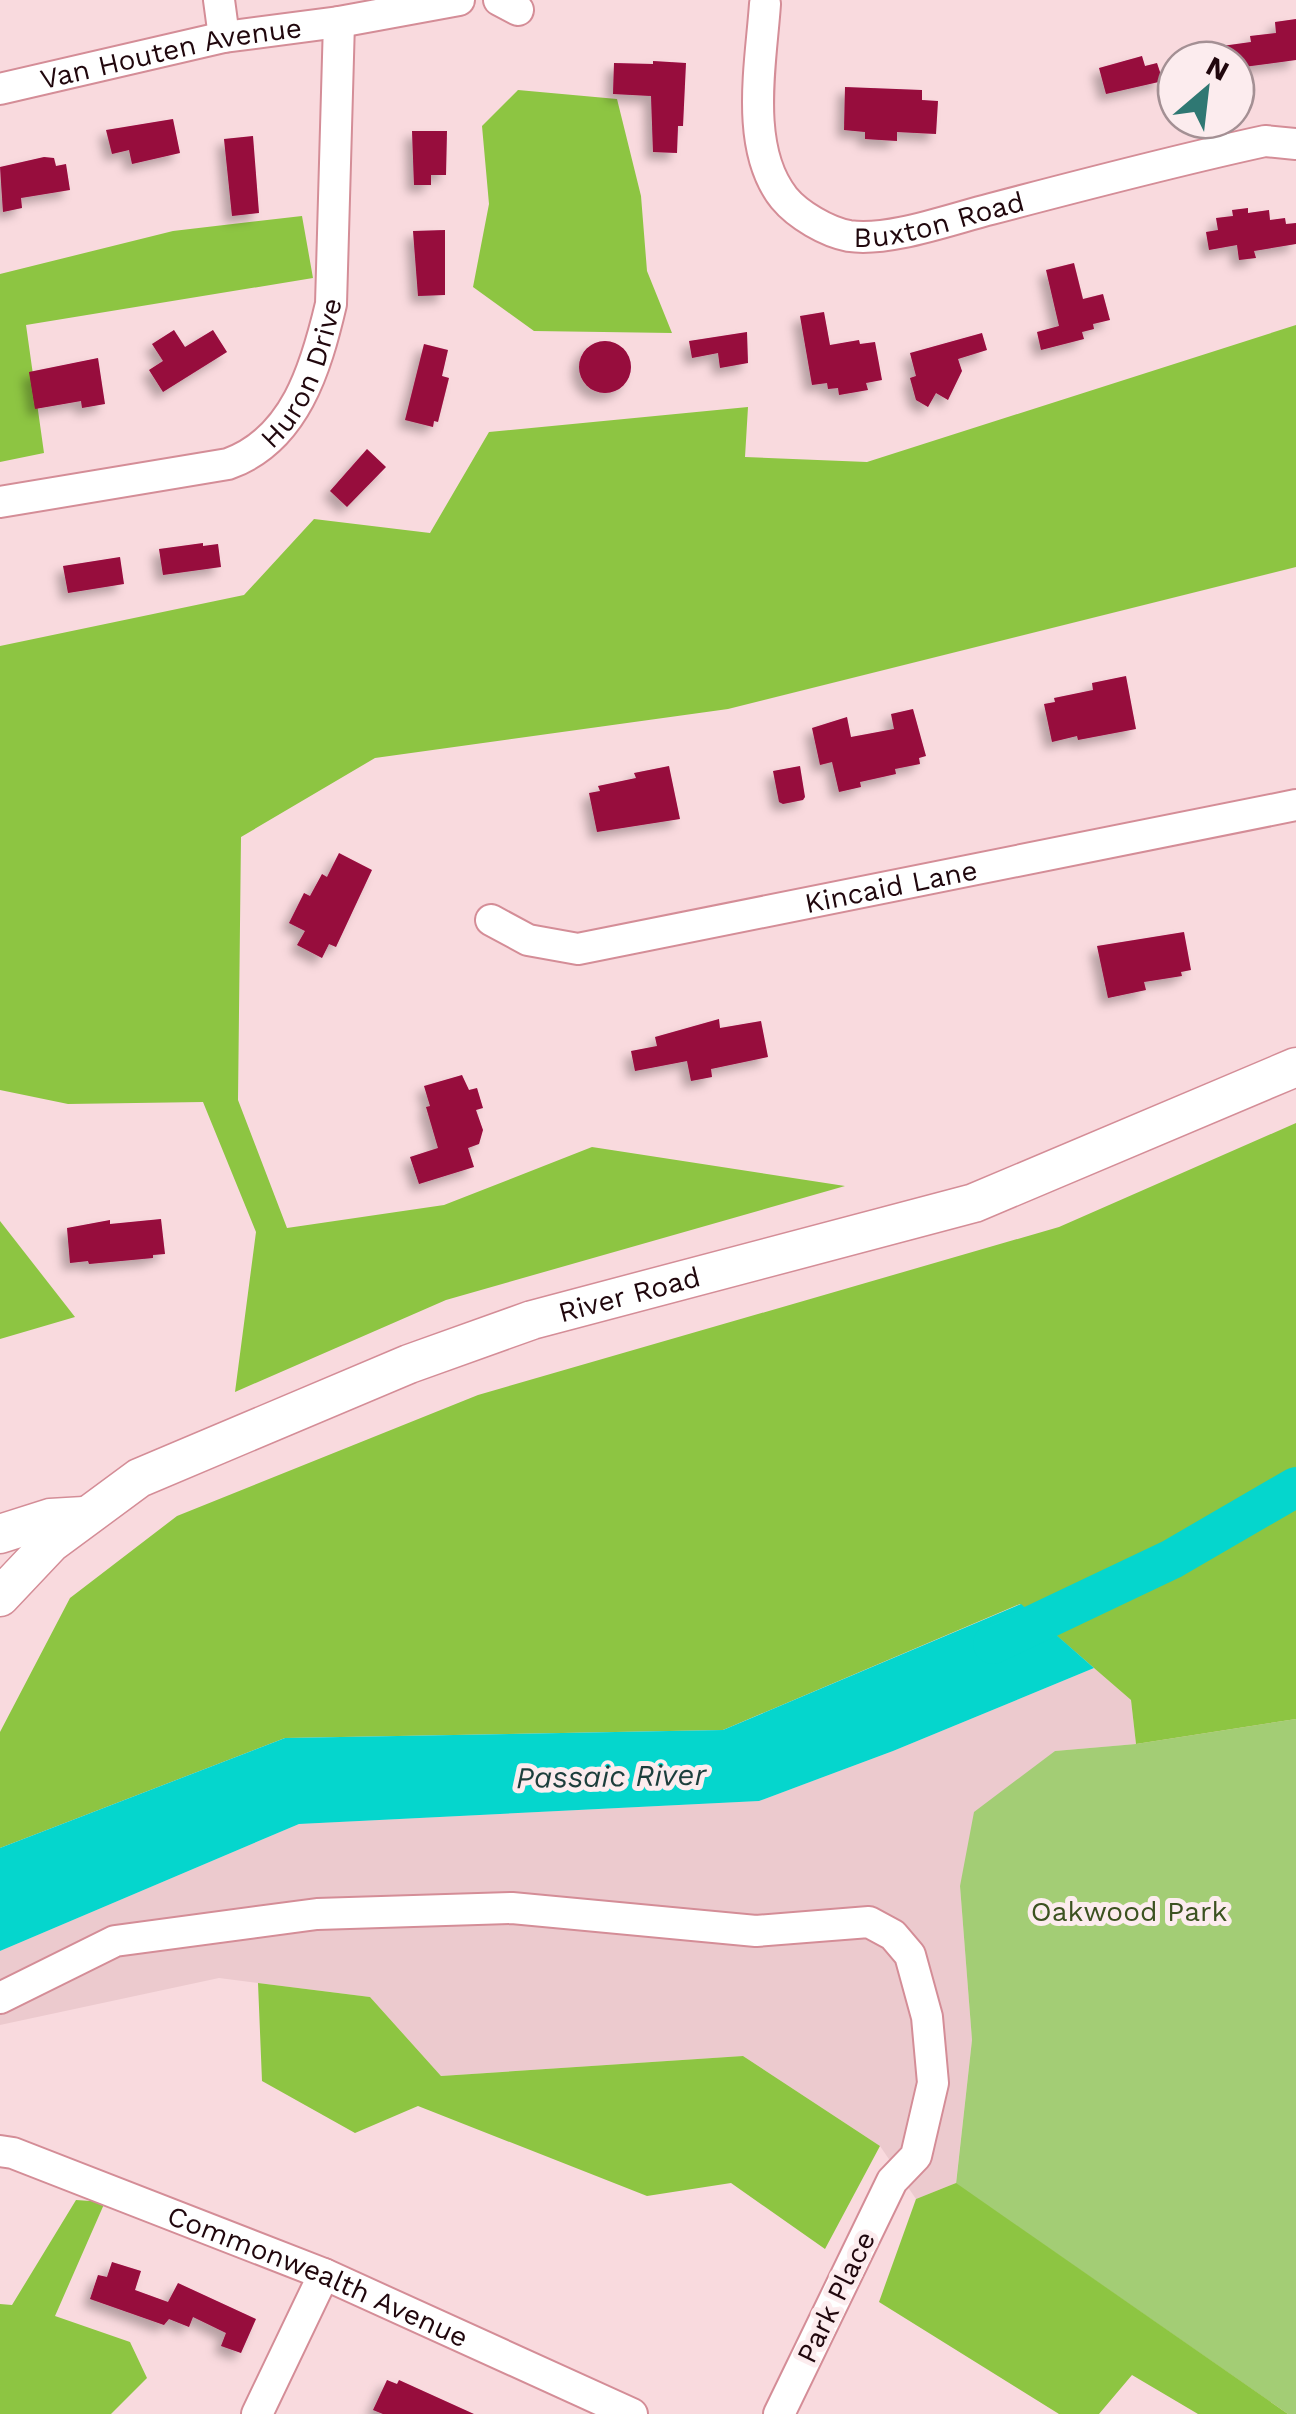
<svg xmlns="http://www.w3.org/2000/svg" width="1296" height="2414" font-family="'Work Sans',sans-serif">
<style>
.built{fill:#eccace}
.green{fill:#a3cd75}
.forest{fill:#8dc542}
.water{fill:#05d6cd}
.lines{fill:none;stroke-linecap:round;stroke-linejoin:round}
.river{stroke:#05d6cd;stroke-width:40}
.building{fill:#97083c;filter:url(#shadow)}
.minor-casing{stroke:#d48d97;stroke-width:34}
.major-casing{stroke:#d48d97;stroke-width:41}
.minor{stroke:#fff;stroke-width:30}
.major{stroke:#fff;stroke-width:38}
.labels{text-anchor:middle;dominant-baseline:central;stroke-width:10;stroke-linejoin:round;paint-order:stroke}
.street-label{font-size:28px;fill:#20070d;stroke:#fcecee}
.park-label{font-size:28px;fill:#3c5220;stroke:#fcecee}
.water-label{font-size:30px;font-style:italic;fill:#1c3e3c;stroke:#fcecee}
</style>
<defs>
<filter id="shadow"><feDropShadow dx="-7" dy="7" stdDeviation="5" flood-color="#0004"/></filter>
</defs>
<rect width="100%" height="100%" fill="#f9dade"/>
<!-- built -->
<path class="built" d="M1094,1668L1131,1700L1136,1744L1055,1751L960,1886L972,2040L956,2183L916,2199L880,2146L743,2056L441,2076L370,1997L219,1978L0,2025V1951L299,1824L759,1801L893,1751Z"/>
<!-- green -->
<path class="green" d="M1296,1719V2414H1288L956,2184L972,2040L960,1886L974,1812L1055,1751L1136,1744Z"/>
<!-- forest -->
<path class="forest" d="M518,90L617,99L641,196L647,271L672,333L534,331L473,287L489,204L482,126Z
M302,216L313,278L26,325L44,453L0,462V274L173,231Z
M1296,325V567L728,709L375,758L241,837L238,1100L287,1228L444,1205L592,1147L845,1186L446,1300L235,1392L256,1232L203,1102L68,1104L0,1090V646L244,595L314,519L430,533L489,432L748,407L745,457L867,462Z
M1296,1123V1719L1136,1744L1131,1700L1020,1604L723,1730L285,1738L0,1848V1732L70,1598L177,1516L478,1395L1059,1227Z
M0,1221L75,1317L0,1339Z
M258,1983L370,1997L441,2076L743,2056L880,2146L825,2249L731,2183L647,2196L418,2106L355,2133L262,2081Z
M956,2183L1288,2414H1198L1132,2375L1099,2414H1059L879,2302L916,2199Z
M76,2200L105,2202L55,2316L130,2342L147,2378L111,2414H0V2304L12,2305Z"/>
<!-- water -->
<path class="water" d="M1021,1604L1094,1668L893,1751L759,1801L299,1824L0,1951V1848L285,1738L723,1730Z"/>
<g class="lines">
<!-- river -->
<path class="river" d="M993,1644L1172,1559L1296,1487"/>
</g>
<!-- building -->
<path class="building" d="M1296,19V60L1236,68V60H1201L1200,49L1251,42L1250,36L1276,33L1275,22Z
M1142,56L1145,66L1157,63L1163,81L1106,94L1099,68Z
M653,61L686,63L683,126H678L677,153L653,152L651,96L613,94L614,63L653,64Z
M845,87L922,90V100L938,101L936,134L897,132V141L865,139V132L844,130Z
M173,119L180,153L132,164L129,150L112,154L106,130Z
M412,131H447L446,175H431V185H414Z
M253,136L259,213L232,216L224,139Z
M44,157L54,158L56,166L66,164L70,190L21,198L22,208L3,212L0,167Z
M1248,208V213L1269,210L1270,220L1285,218L1286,224L1296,223V244L1254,251L1256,258L1239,260L1237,245L1209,250L1206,232L1218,230L1216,218L1233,216L1232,210Z
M445,230V295L418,296L413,231Z
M1074,263L1083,299L1103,294L1110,320L1093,324L1094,329L1082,332L1084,339L1041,350L1037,332L1059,326L1046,270Z
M824,312L830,345L859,340L860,344L875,342L882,380L866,383L868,390L839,395L838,388L828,389L827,383L812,385L800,316Z
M174,330L185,347L213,330L227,352L163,392L149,370L163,361L152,344Z
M747,332L748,363L720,368L718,353L692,358L689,341Z
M982,333L987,350L958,359L962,371L948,400L936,393L928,407L916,400L910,378L916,376L910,353Z
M579 367a26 26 0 1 1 52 0a26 26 0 1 1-52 0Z
M424,344L448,350L442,376L449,378L438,422L434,421L433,427L405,420Z
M98,358L105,404L82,408L81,401L35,409L29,372Z
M367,449L386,467L347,507L330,491Z
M203,543V546L218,544L221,567L163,575L159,549Z
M120,557L124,584L68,593L63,566Z
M1126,676L1136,729L1078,740L1077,736L1052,742L1044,704L1055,702L1054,698L1093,690L1092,683Z
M913,709L926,756L919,758L920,764L895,769L896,774L860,782L861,787L839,792L832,762L820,765L812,728L847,717L851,737L894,729L891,714Z
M669,766L680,819L597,832L589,793L600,791L598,786L636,778L634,773Z
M800,766L805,797L803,800L783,804L779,802L773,771Z
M339,853L372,870L336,947L329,944L322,958L297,945L305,931L289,923L304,893L310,896L322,874L327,877Z
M1184,932L1191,970L1181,972L1182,976L1144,982L1146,990L1108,998L1097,946Z
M719,1019L720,1028L761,1021L768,1057L711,1069L712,1077L691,1081L687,1061L635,1071L631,1051L657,1046L655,1037Z
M462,1075L469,1090L477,1088L483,1108L476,1110L483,1130L479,1144L468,1148L474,1167L419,1184L410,1157L438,1148L426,1107L430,1106L424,1086Z
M161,1219L165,1254L153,1255V1258L89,1264L88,1261L70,1263L67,1228L110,1220V1224Z
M112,2262L141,2271L135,2290L168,2302L178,2283L256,2319L241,2353L221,2346L226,2333L193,2317L189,2327L169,2319L164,2325L90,2299L98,2275L107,2277Z
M387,2380L397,2384L399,2380L474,2414H383L373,2410Z"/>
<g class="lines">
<defs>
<g id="minor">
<path d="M219,0L224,37"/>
<path d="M499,0L518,10"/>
<path id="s1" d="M765,4C761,63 744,148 784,198C798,215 827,232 849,236C889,242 951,219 991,209C1082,185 1173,161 1265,141L1296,144"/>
<path id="s2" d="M0,89L224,37L339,22L459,0"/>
<path id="s3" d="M0,502L228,464C295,440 316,368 331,304L339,22"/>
<path id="s4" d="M491,920L528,940L578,949L1296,805"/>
<path d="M0,1998L115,1941L317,1914L512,1908L756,1931L869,1922L893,1935L910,1955L927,2017L933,2083L916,2156L892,2181L779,2414"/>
<path id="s5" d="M0,2151L13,2153L324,2274L632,2414"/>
<path d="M257,2414L324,2274"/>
</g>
<g id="major">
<path d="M0,1534L50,1518L84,1516"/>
<path id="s6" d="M0,1597L51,1543L139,1478L409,1364L532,1320L974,1203L1296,1067"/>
</g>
</defs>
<!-- minor casing -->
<use href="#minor" class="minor-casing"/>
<!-- major casing -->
<use href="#major" class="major-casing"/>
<!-- minor -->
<use href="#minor" class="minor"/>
<!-- major -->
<use href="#major" class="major"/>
</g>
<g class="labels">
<!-- street labels -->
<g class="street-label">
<text stroke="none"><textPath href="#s2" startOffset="175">Van Houten Avenue</textPath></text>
<text stroke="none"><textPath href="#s1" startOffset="368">Buxton Road</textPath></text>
<text stroke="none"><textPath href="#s3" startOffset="355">Huron Drive</textPath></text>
<text stroke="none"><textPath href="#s4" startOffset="412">Kincaid Lane</textPath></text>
<text stroke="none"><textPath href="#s6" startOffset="708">River Road</textPath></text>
<text stroke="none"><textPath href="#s5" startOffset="342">Commonwealth Avenue</textPath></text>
<text transform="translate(836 2297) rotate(-64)">Park Place</text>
</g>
<!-- park labels -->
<g class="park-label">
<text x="1129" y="1911">Oakwood Park</text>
</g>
<!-- water labels -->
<g class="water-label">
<text transform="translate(611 1776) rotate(-1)">Passaic River</text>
</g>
</g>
<!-- north arrow -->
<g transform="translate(1206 90) rotate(28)"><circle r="48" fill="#fcecee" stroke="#a49094" stroke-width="2.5"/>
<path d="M0-8L18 38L0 25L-18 38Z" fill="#2f7873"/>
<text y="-15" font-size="28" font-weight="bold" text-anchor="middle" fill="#20070d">N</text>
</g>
</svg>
